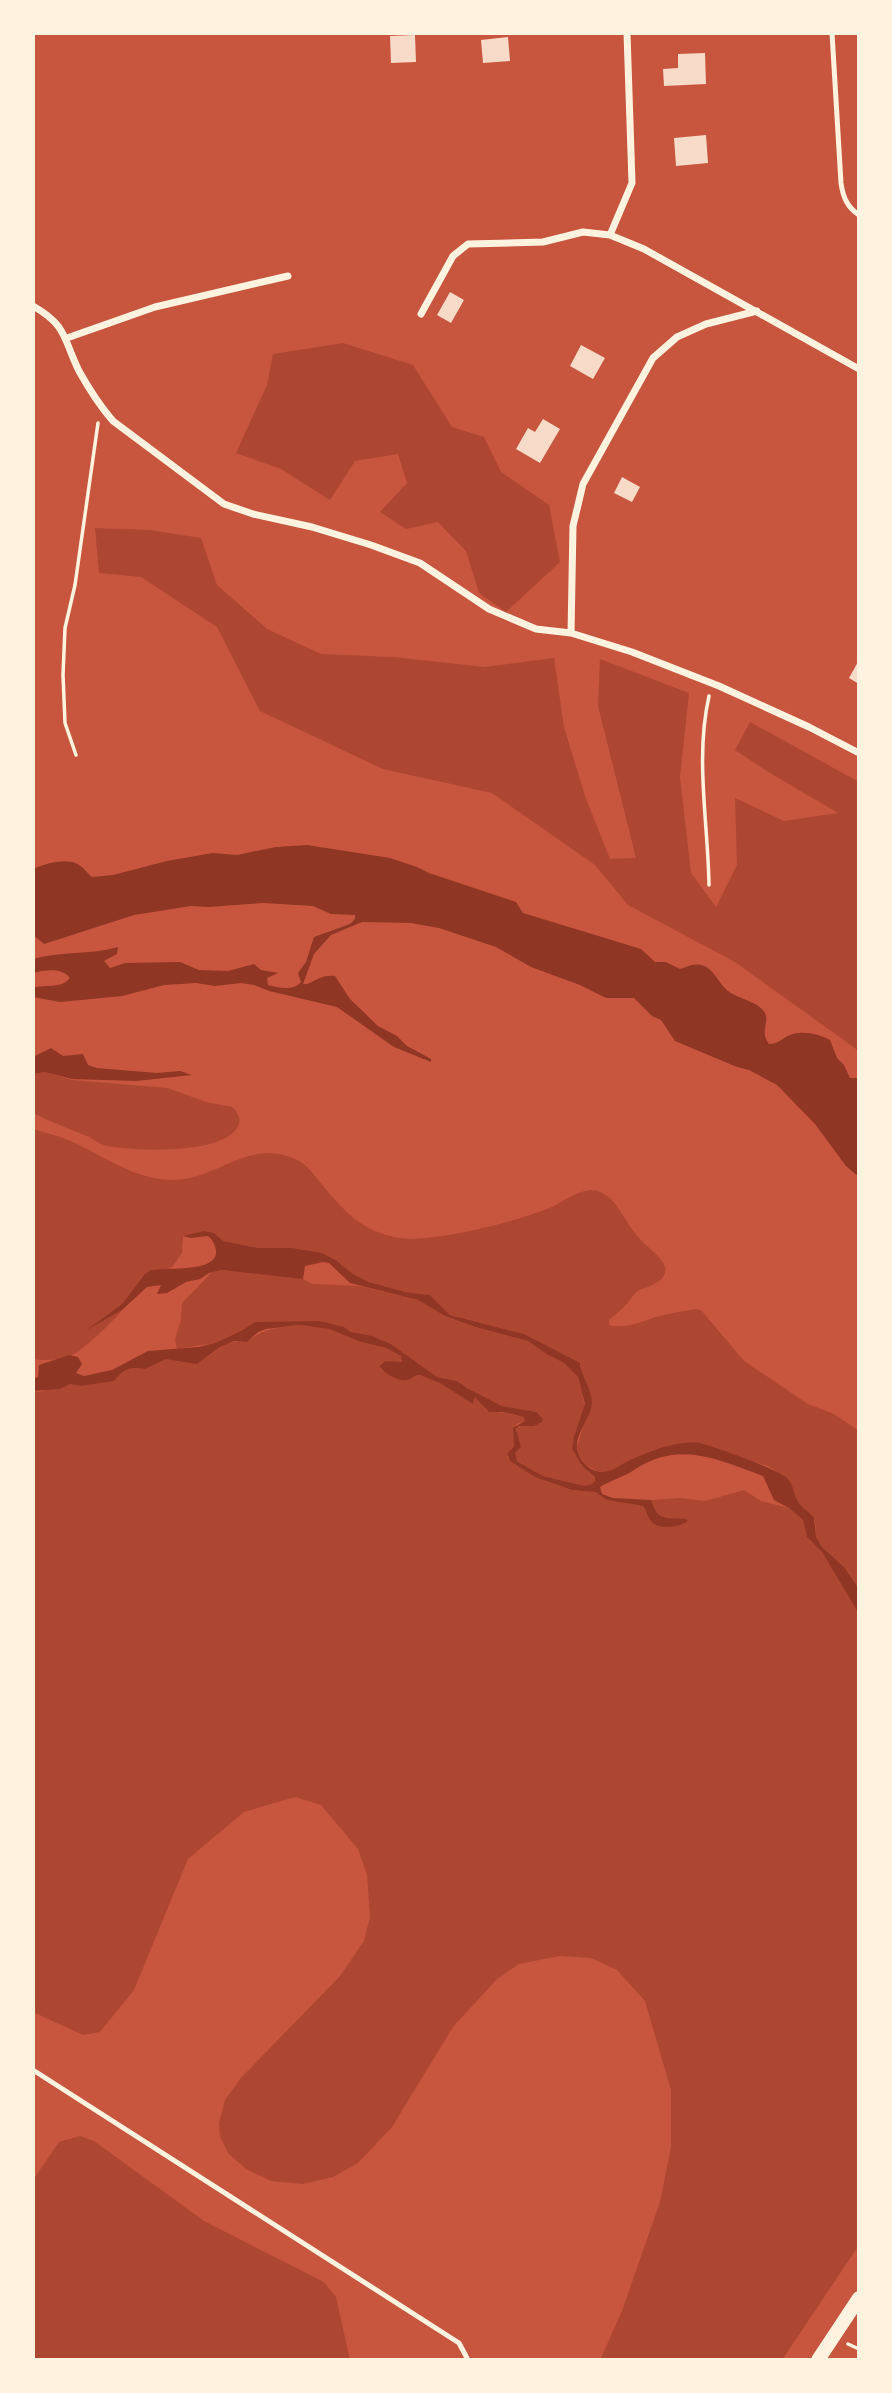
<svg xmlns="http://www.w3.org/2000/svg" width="892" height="2393" font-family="Inter,sans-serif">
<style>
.green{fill:#ae4732}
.water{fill:#8f3625}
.building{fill:#f7dbc8}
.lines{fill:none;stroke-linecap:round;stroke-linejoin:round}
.path{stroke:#fff3e0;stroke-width:3.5}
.service{stroke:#fff3e0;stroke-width:5}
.minor{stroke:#fff3e0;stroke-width:7}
.secondary{stroke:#fff3e0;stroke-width:14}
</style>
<rect width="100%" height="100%" fill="#c8553d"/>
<!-- green -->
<path class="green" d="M343,343L413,365L452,427L484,437L501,472L549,505L560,562L506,612L479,593L466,551L438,522L406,529L380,512L407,483L398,454L355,461L330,500L281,469L236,453L267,385L273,354Z
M95,528L150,530L201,538L217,585L267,629L321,654L393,657L485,667L554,658L564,727L585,796L610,859L636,858L598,706L600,659L689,693L680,777L691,873L716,907L737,865L735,798L784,821L838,813L770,773L735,750L750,722L859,782V1051L735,962L628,905L595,865L492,793L383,769L260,711L217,627L141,577L99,573Z
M45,1072L72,1080L168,1088L206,1102L232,1107C237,1111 242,1119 238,1126C225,1155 135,1151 108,1146C101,1145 95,1140 89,1137C70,1129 51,1122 33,1113V1074Z
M33,1129C43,1132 54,1135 63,1138C99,1152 131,1179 171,1180C218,1180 244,1140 293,1158C307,1163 314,1175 323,1186C347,1214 362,1231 399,1238C433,1243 510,1223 544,1210C560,1205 574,1191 592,1190C597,1190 603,1193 607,1196C618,1203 624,1219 632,1229C636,1235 641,1240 646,1245C659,1257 678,1271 654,1284C650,1287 644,1288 639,1290C633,1294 630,1301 625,1306C620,1311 615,1315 609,1320V1325C626,1330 644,1320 660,1316C672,1313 684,1311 695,1309L701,1310L744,1361L808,1404L834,1414L859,1431V1589L845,1568L822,1547L816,1537L815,1520L798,1502L788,1479L768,1466L677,1444L633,1459L607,1472L597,1471L586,1465L579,1456L577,1447L585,1420L591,1408V1394L582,1377L581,1365L524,1334L450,1315L430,1295L405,1292L369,1282L353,1274L337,1261L292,1248H259L223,1241L210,1232L183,1236L182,1253L173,1266L168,1269H154L145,1274L122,1304L86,1330L122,1310C116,1319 82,1351 72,1355C60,1360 46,1361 33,1359Z
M222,1270L282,1275L303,1279L313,1284L360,1286L418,1300L445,1316L474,1327L528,1341L548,1355L564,1363L578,1377L585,1407L573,1444L583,1467L595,1477V1481L592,1484L585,1486L543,1476L515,1459V1452L521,1447L517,1436V1427L542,1422L543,1419L535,1412L502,1406L467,1388L457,1381L437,1377L391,1344L372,1336L351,1332L344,1327L255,1322L241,1331L215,1343L177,1349L175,1339L181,1320L182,1303L212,1272Z
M299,1325L329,1329L361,1342L386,1348L401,1356L403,1360L399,1363L385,1361L379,1365L381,1370L410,1379L414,1375C434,1374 457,1393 473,1404L475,1397L483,1403L486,1410L525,1417V1421L516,1424L514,1446L509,1451L507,1457L510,1461L535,1477L572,1490L595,1492L607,1500L643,1506L649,1519L661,1516L655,1514L651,1500L680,1498L705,1501L744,1490L761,1501L789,1508L803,1520L807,1537L822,1552L859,1614V2245L782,2360H600L622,2311L660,2202L671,2147V2090L645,2001L617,1970L591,1958L559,1956L519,1964L497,1979L453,2027L392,2127L358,2163L333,2177L303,2184L271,2181L246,2169L229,2154L220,2137L219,2123L225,2100L240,2079L340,1976L364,1941L370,1917L367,1875L358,1849L321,1805L295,1797L244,1812L188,1859L134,1990L100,2032L83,2035L33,2012V1391L39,1392L70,1384L80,1386L115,1380L123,1370L138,1367L145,1369L161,1360L170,1359L197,1363C217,1353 222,1339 247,1342C263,1328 279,1328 299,1325Z
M80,2136L94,2141L204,2221L324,2282L336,2297L350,2360H33V2180L59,2142Z"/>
<!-- water -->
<path class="water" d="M307,845L390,858L417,867L429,873L516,902L523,913L641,949L655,962H666L680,969C686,967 694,963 701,965C713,967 719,984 728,991C738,999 758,1001 765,1013C770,1023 759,1031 769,1044C779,1044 782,1038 790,1035C801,1030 820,1034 830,1040L837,1058L844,1065L850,1078H859V1177L846,1166L815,1124L777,1085L749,1070L737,1067L675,1041L661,1020L652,1016L634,998H606L580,985L531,967L496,947L439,928L411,923L362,922L331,935L314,954L303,984C311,986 318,974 335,976L350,999L378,1026L397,1036L407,1046L431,1059V1062L394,1047L337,1007L269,991L254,985L241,983L215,986L196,983L164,985L122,996L60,1002L33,997V988C46,984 61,989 70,978C62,967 45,970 33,973V959C61,951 91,955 118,947L117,954L104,961L110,968L125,963L180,962L199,970L228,971L254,964L261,970L278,973L267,978L268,985C278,988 294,991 301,982L298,973L306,962L314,937L350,924L355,919V915L331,914L313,906L263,903L209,907L191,906L134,915L44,944L33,935V869C45,864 67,857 79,865C84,868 87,873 92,877L113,875L167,861L213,853L237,855L276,847Z
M51,1048L63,1056L83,1054L88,1065L97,1068L157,1073L180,1071L192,1075L136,1081L72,1079L45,1072L33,1074V1057Z
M204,1231L214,1233L223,1241L259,1248H292L322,1253L337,1261L353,1274L369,1282L405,1292L430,1295L450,1315L524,1334L580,1363C581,1376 592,1389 592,1403C591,1419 572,1436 578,1453C581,1463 592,1472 602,1472C612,1472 623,1463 632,1459C651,1451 678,1440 699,1443C711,1445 782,1471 788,1479C794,1486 794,1496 799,1503C803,1509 810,1512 814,1518L816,1537L822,1547L845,1568L859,1589V1614L822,1552L807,1537L803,1520L789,1508L774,1500L763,1476C717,1459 679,1440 634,1470C624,1477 611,1480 600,1487L602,1494L613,1498L651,1500C658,1522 665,1517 686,1519L688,1521C680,1527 659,1531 651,1521C647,1517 646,1510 643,1506L607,1500L595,1492L572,1490L535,1477L510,1461L507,1454L514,1446L513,1428L525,1421L524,1417L502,1412H489L475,1397L473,1404L440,1383L420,1375C416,1375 413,1377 410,1379C400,1384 384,1373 379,1366L385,1361L402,1362L401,1356L386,1348L361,1342L329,1329L299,1325L266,1329L258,1332L247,1342L234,1341L220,1347L197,1364L166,1359L145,1369C130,1366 123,1369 114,1381L80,1386L70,1384L60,1389L33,1391V1379L38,1377L39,1365L69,1355L78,1357L82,1364L76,1373L84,1376L112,1370L148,1351L199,1347L215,1343L241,1331L255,1322L319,1321L344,1327L351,1332L372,1336L391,1344L437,1377L457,1381L467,1388L502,1406L536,1412L543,1419L542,1422L534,1426H519L516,1429L521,1447L515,1453L517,1461L543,1476L585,1486L592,1484L595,1481V1477L583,1467L572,1449L574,1437L585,1404L578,1377L564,1363L548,1355L528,1341L475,1327L445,1316L418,1300L350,1283L329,1263L323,1262L305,1266L303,1279L222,1270L209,1273L200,1279L186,1282L167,1293L157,1294L161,1285L147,1287L122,1310L85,1331L122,1304L145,1274L151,1270C166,1267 218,1273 216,1251C215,1244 213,1240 208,1236L191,1238L183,1236Z"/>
<!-- building -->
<path class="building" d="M415,35L416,62L391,63L390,36Z
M508,37L510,61L483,63L481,40Z
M705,53L706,84L664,86L663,69L678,68V54Z
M706,135L708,163L676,166L674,138Z
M450,292L464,300L451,323L437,315Z
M581,345L605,358L593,379L570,366Z
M543,419L560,429L540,463L516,449L528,428L535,432Z
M622,477L640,487L632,502L614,493Z
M859,660V684L849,678Z"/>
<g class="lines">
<!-- path -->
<path class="path" d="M76,755L65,723L63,675L65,628L75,585L98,423
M709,885C708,822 695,758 709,696
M848,2344L859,2349"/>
<!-- service -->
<path class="service" d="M832,33L841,183C843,197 847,207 859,215
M33,2070L459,2343L468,2360"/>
<!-- minor -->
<path class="minor" d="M610,235L632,183L627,33
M33,306C68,326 63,339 79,371C89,389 100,406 113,421L224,504L253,514L312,527L371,545L420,563L489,609L536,629L571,633L632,652L719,686L809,727L859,753
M421,314L453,256L468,244L543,242L583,232L610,235L644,249L859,369
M67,338L155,307L288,276
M571,633L573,526L583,484L653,358L677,337L706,324L757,311"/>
<!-- secondary -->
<path class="secondary" d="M818,2360L859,2298"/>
</g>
<!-- border -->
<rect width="892" height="2393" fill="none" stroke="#fff3e0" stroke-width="70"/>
</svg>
